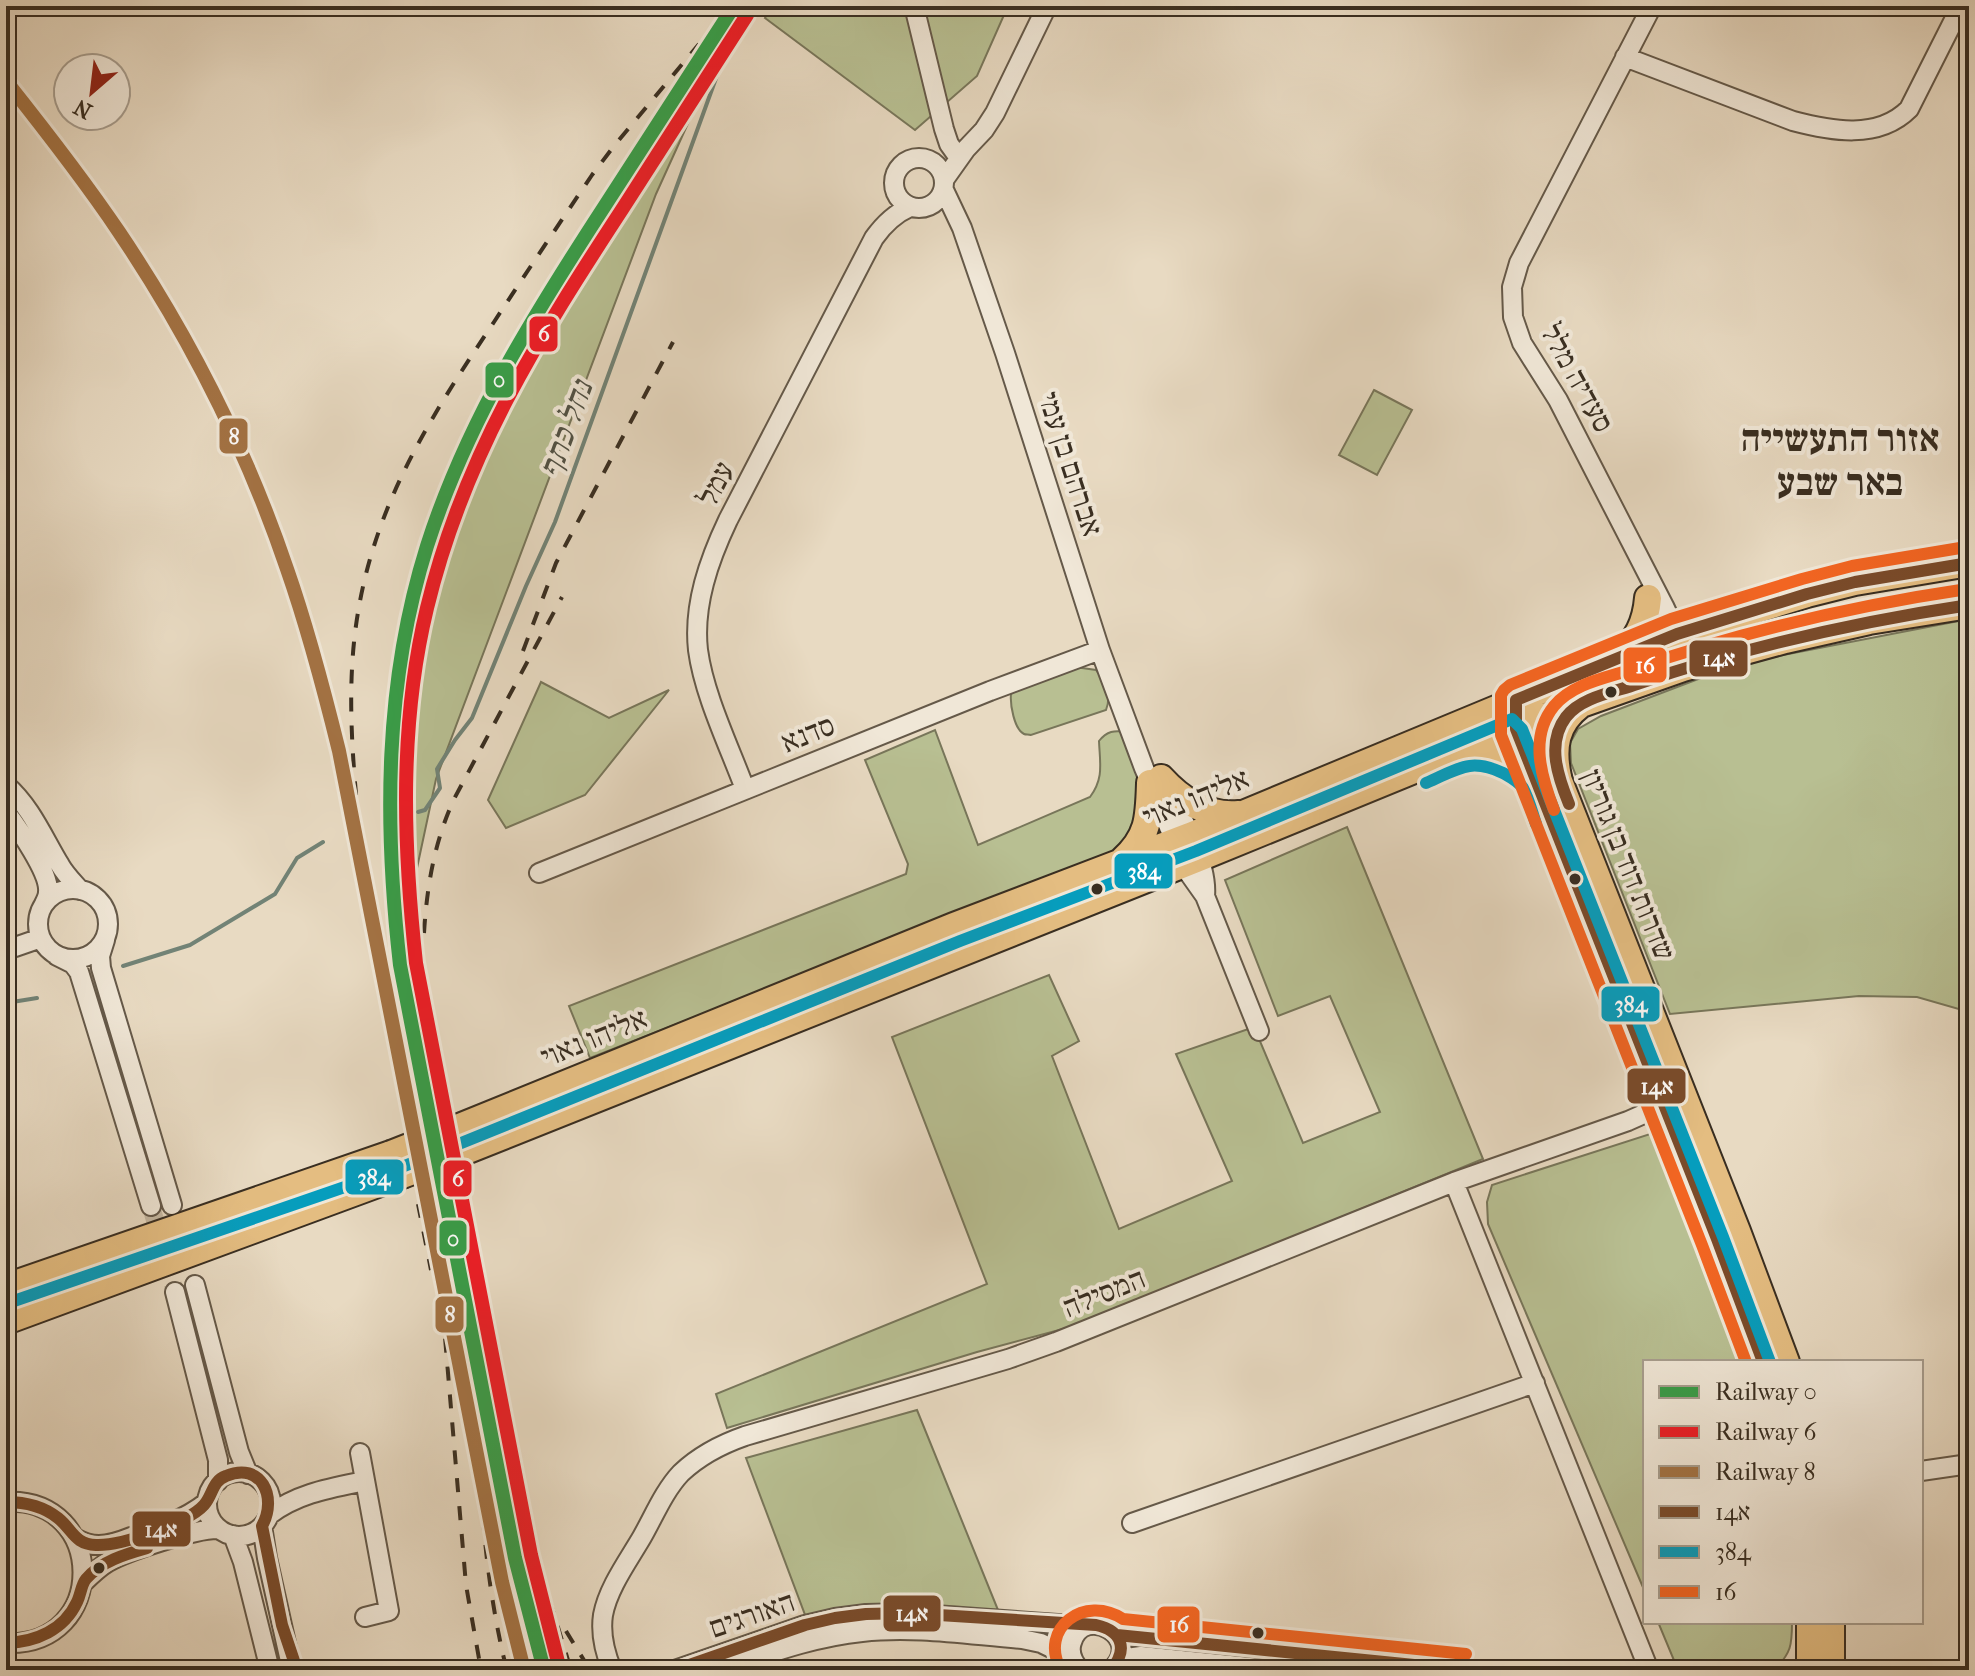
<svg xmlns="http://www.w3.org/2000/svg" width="1975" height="1676" font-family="'IM FELL French Canon','Frank Ruhl Libre',serif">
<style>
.green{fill:#b8bf92;stroke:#78765a;stroke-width:2}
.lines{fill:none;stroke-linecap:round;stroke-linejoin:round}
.stream{stroke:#728376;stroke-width:4}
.minor-tunnel{stroke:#c5b8a2;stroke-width:18;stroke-dasharray:18 9;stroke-linecap:butt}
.minor-casing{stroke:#655949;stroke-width:22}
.major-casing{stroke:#392e21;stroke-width:28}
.highway-casing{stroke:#392e21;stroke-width:30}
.minor{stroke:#f0e7d7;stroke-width:18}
.major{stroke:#e4bd81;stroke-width:24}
.highway{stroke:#e4bd81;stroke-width:26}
.rail{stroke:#392e21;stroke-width:4;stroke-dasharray:14 14;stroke-linecap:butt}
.highway-bridge-casing{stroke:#392e21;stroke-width:30;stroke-linecap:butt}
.highway-bridge{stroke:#e4bd81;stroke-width:26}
.bus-1-casing{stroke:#f0e7d7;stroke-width:18}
.bus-2-casing{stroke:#f0e7d7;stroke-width:18}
.bus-3-casing{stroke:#f0e7d7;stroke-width:18}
.bus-1{stroke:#7a4b2a;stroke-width:12}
.bus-2{stroke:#069dbd;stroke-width:12}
.bus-3{stroke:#f26522;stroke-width:12}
.rail-1-casing{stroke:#f0e7d7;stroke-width:20}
.rail-2-casing{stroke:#f0e7d7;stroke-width:20}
.rail-3-casing{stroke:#f0e7d7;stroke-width:20}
.rail-1{stroke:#389d48;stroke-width:14}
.rail-2{stroke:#ed1d26;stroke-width:14}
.rail-3{stroke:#a37243;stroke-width:14}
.bus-dot{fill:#392e21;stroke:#f0e7d7;stroke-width:3}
.labels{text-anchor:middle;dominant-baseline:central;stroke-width:8;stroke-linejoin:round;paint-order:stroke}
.street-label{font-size:30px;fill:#392e21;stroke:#f0e7d7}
.water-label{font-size:32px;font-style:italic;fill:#515144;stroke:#f0e7d7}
.district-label{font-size:38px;font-weight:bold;fill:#392e21;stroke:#f0e7d7}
.line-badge{stroke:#f0e7d7;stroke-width:3}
.badge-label{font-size:22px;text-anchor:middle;font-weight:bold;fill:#fff}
</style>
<rect width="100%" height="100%" fill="#e8dac2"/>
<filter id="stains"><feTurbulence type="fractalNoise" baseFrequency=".0025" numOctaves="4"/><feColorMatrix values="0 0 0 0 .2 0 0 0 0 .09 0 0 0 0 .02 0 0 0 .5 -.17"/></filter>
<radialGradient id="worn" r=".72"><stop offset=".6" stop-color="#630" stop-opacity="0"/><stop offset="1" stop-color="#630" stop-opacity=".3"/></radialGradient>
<!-- green -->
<path class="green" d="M772,6H1008L977,76L915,130L765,18Z
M719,55L656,194L436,779L417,868L410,792L411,734L420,646L456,518L477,468L520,379Z
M1374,390L1412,410L1377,475L1339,455Z
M1969,619V1012L1917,997L1859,996L1670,1014L1571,763L1570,743L1578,729L1601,716L1714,673L1778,656Z
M1075,667L1096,670C1106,683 1112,694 1106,710L1031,735C1029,734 1026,735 1024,734C1014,729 1010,704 1011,694L1017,690Z
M541,682L609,718L669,690L585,795L506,828L488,800Z
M935,730L978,845L1090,797C1104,778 1100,764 1099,741C1107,731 1114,730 1127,732L1146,793L1135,828L1108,855L590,1058L569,1006L906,874L908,864L865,760Z
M1347,827L1483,1159L1078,1325L977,1352L727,1428L716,1394L987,1284L892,1037L1049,975L1079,1041L1052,1056L1119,1229L1232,1181L1176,1054L1254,1027L1303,1143L1380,1112L1330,996L1278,1016L1225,880Z
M1650,1134L1662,1142L1728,1309L1746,1362H1645V1592L1488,1224L1487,1202L1492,1185Z
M917,1410L998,1610L892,1605L807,1620L746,1458Z
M1658,1622H1792C1792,1646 1791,1652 1775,1670H1678Z"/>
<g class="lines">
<!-- stream -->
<path class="stream" d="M669,6L677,15
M418,812L425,810L440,788L437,769L455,740L472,718L526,586L555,522L727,48L723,46
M123,966L190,945L275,894L297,858L323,842
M6,1003L37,998"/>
<!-- minor-tunnel -->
<path class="minor-tunnel" d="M151,1206L175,1292"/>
<defs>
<path id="minor" d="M914,6L944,129L949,144L959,158
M1652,6L1519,263L1512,287L1513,317L1522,343L1558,400L1664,606L1677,634L1683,668
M1625,57L1793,121C1831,131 1878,140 1909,109L1961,6
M894 183a25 25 0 1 1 50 0a25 25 0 1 1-50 0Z
M944,180L966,149L984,130L995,113L1047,6
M944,190L962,228L1005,353L1100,650L1144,768L1188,872L1205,896L1259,1031
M6,785C31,807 43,837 60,865C65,874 73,882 80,890
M745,789C729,746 704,695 698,650C693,605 709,560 728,520L874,238C884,224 894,214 910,207
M1168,791C1183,818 1208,865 1205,896
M6,812C18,828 50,873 48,892C48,896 46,900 44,904
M539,873L990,691L1100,650
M38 924a35 35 0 1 1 70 0a35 35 0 1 1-70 0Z
M105,940L100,956L101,968L172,1205
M15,947L41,938
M57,956L73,964L79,972L151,1206
M1454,1182L1649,1670
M195,1285L239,1452L248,1474
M175,1292L218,1460V1481
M360,1453L389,1611L365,1617
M1921,1471L1969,1464
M207 1504a32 32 0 1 1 64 0a32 32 0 1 1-64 0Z
M6,1502C107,1497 109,1647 6,1643
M269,1515C298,1493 331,1488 365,1481
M1132,1523L1535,1383
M262,1526L267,1558L292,1670
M233,1535L243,1562L270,1670
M75,1538C82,1542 90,1545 99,1545C110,1545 121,1541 131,1537C159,1528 184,1520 207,1502
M83,1583C91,1575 98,1568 108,1562C128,1551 197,1528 219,1529
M1117,1635L1464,1670
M1120,1659L1141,1656L1279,1670
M612,1670C605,1653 600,1635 603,1615C608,1588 628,1561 642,1537C654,1516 664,1491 681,1473C699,1456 722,1444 745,1436L1008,1359L1056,1342L1454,1182L1628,1121L1675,1100
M675,1670L805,1625L835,1618L866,1614L907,1613L1086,1626
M719,1670C765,1655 812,1637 862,1632C915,1626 969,1635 1022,1639L1041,1643L1072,1658
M1080,1670C1073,1662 1068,1653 1072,1642C1084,1603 1146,1638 1111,1670"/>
<path id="major" d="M1523,707L1536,720L1738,1231L1787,1362
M1516,710V729L1717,1239L1763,1362
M1832,1622V1670
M1809,1670V1622"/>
<path id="highway" d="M1619,657C1637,640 1646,623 1648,598
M1468,748C1493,749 1516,759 1534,777
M1558,777C1552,748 1555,724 1580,705
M1161,778C1181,800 1208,817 1239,814
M1122,861C1149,837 1149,817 1150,783
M457,1128L954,926L1190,836L1677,634L1807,594L1855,582L1969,563
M463,1152L1199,858L1536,720L1683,668L1785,640L1869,621L1969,605
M6,1287L391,1154
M6,1321L402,1175"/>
</defs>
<!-- minor casing -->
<use href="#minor" class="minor-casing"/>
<!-- major casing -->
<use href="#major" class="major-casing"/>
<!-- highway casing -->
<use href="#highway" class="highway-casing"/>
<!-- minor -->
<use href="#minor" class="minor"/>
<!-- major -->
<use href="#major" class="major"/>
<!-- highway -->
<use href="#highway" class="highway"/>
<!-- rail -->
<path class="rail" d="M667,127L704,74
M523,651L556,563L673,342
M364,879C357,800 346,721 354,642C367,516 425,425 494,322C526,273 559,224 592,175L614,146L699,44
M424,933C427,886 434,843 454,799L562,597
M436,1109L464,1199L483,1289L526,1522L571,1670
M431,1128C422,1018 411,907 409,796C408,750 405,703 412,657C422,579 448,503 481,432C510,369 550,315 587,256C617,208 641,157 668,108
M418,1204L431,1270
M438,1255L466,1585L481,1670
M478,1370L502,1447
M471,1382L476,1447
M479,1461C483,1533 489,1597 506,1667
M518,1536L536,1604L560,1670
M566,1631L590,1670"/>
<defs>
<path id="highway-bridge" d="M391,1154L457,1128
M402,1175L463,1152"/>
</defs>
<!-- highway-bridge casing -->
<use href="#highway-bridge" class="highway-bridge-casing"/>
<!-- highway-bridge -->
<use href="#highway-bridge" class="highway-bridge"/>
<defs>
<path id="bus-1" d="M1569,804C1558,777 1546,743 1566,717C1581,697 1615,692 1637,684C1745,647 1856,622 1969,605
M1763,1362L1717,1239L1516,729V700L1677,634L1807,594L1855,582L1969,563
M6,1502C25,1502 43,1506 58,1518C73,1530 74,1544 96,1545C121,1546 188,1523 204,1505C213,1495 212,1481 226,1476C261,1461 278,1497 262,1526
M262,1526L282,1625L297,1670
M1117,1635L1464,1670
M6,1643C36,1642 64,1630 77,1602C81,1594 81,1585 86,1579C101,1561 126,1554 147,1548
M675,1670L805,1625L835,1618L866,1614L907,1613L1096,1625C1123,1631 1128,1650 1111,1670"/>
<path id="bus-2" d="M1426,783C1457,770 1469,757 1503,773C1510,777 1518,781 1523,788C1529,799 1532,812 1536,824
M11,1302L397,1169L960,941L1196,851L1512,719L1522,729L1723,1237L1770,1362"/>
<path id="bus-3" d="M1554,810C1541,776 1529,737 1554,706C1572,684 1605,678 1630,670C1740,632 1852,606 1967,589
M1746,1362L1702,1245L1501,735V695L1504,690L1510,685L1671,619L1802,579L1852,566L1966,547
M1061,1670C1038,1628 1085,1594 1123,1619L1466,1654"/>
</defs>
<!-- bus-1 casing -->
<use href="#bus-1" class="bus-1-casing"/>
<!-- bus-2 casing -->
<use href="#bus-2" class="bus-2-casing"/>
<!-- bus-3 casing -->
<use href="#bus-3" class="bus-3-casing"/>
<!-- bus-1 -->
<use href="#bus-1" class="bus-1"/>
<!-- bus-2 -->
<use href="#bus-2" class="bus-2"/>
<!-- bus-3 -->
<use href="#bus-3" class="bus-3"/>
<defs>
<path id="rail-1" d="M544,1670L515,1558L400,965C384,824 384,683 427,546C467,421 535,313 606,204C649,138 691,72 734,6"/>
<path id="rail-2" d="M559,1666L531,1555L416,963C403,844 399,724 427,608C464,455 538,338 623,208C664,144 706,79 747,15"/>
<path id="rail-3" d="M6,81C45,130 84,180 119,232C189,336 247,451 287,569C308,629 324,690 339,751L502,1582L524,1670"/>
</defs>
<!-- rail-1 casing -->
<use href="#rail-1" class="rail-1-casing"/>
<!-- rail-2 casing -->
<use href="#rail-2" class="rail-2-casing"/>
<!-- rail-3 casing -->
<use href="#rail-3" class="rail-3-casing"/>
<!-- rail-1 -->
<use href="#rail-1" class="rail-1"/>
<!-- rail-2 -->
<use href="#rail-2" class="rail-2"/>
<!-- rail-3 -->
<use href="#rail-3" class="rail-3"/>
</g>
<!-- markers -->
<g class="bus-dot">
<circle cx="1611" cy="692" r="7"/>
<circle cx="1575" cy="879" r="7"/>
<circle cx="1097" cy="889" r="7"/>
<circle cx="99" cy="1568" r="7"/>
<circle cx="1258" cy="1633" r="7"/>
</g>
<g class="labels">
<!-- street labels -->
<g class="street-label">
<text transform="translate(1577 378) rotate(61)">סעדיה מלל</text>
<text transform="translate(1070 464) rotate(72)">אברהם בן עמי</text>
<text transform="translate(716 484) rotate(-63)">עמל</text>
<text transform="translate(808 734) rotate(-22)">סדנא</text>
<text transform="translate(1196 798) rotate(-22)">אליהו נאוי</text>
<text transform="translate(1628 865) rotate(68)">שדרות דוד בן גוריון</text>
<text transform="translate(594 1038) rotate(-22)">אליהו נאוי</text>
<text transform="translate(1104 1293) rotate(-22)">המסילה</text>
<text transform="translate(752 1615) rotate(-19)">האורגים</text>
</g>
<!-- water labels -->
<g class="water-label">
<text transform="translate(566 429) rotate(-70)">נחל כתף</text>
</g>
<!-- district labels -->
<g class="district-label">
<text x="1840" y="438">אזור התעשייה<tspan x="1840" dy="44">באר שבע</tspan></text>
</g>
</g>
<g class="line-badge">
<rect x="528" y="315" width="31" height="38" rx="8" fill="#ed1d26"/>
<rect x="484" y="361" width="31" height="38" rx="8" fill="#389d48"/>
<rect x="218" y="417" width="31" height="38" rx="8" fill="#a37243"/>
<rect x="1688" y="639" width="61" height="39" rx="8" fill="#7a4b2a"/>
<rect x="1622" y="646" width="46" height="38" rx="8" fill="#f26522"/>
<rect x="1113" y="852" width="61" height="38" rx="8" fill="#069dbd"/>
<rect x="1600" y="985" width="61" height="38" rx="8" fill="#069dbd"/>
<rect x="1626" y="1067" width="61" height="38" rx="8" fill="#7a4b2a"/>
<rect x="344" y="1158" width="61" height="38" rx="8" fill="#069dbd"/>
<rect x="442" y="1159" width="31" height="39" rx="8" fill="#ed1d26"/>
<rect x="438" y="1219" width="30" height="38" rx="8" fill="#389d48"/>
<rect x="434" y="1295" width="31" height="39" rx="8" fill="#a37243"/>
<rect x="131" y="1510" width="61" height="38" rx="8" fill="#7a4b2a"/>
<rect x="882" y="1594" width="60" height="39" rx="8" fill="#7a4b2a"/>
<rect x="1156" y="1605" width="45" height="39" rx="8" fill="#f26522"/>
</g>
<g class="badge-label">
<text x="544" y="341">6</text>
<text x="499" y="387">0</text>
<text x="234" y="444">8</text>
<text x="1719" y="666">14א</text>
<text x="1645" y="673">16</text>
<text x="1144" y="879">384</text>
<text x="1631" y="1012">384</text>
<text x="1657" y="1094">14א</text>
<text x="374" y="1185">384</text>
<text x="458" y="1186">6</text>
<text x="453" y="1246">0</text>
<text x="450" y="1322">8</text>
<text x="161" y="1537">14א</text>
<text x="912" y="1621">14א</text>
<text x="1179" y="1632">16</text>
</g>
<!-- margin -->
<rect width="1975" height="1676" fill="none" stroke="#e8dac2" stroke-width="32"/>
<rect x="8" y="8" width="1959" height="1660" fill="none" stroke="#392e21" stroke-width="4"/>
<rect x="16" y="16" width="1943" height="1644" fill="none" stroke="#392e21" stroke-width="2"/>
<!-- legend -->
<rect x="1643" y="1360" width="280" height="264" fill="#f0e7d7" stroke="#a79d8e" stroke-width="2"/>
<rect x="1659" y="1386" width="40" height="12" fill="#389d48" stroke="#a79d8e" stroke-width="2"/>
<text x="1715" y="1400" font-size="24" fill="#392e21">Railway 0</text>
<rect x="1659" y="1426" width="40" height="12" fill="#ed1d26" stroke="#a79d8e" stroke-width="2"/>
<text x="1715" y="1440" font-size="24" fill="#392e21">Railway 6</text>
<rect x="1659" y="1466" width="40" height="12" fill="#a37243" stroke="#a79d8e" stroke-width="2"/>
<text x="1715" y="1480" font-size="24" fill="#392e21">Railway 8</text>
<rect x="1659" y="1506" width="40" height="12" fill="#7a4b2a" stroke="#a79d8e" stroke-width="2"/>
<text x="1715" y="1520" font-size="24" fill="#392e21">14א</text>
<rect x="1659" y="1546" width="40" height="12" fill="#069dbd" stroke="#a79d8e" stroke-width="2"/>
<text x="1715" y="1560" font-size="24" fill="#392e21">384</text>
<rect x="1659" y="1586" width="40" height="12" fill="#f26522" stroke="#a79d8e" stroke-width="2"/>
<text x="1715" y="1600" font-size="24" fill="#392e21">16</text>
<!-- north arrow -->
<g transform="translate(92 92) rotate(208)"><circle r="38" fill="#f0e7d7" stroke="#a79d8e" stroke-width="2"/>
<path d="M0-6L14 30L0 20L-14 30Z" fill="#8f2418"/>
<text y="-12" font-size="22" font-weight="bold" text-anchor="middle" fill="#392e21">N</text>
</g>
<rect width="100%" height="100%" filter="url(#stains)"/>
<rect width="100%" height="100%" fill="url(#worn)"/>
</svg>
